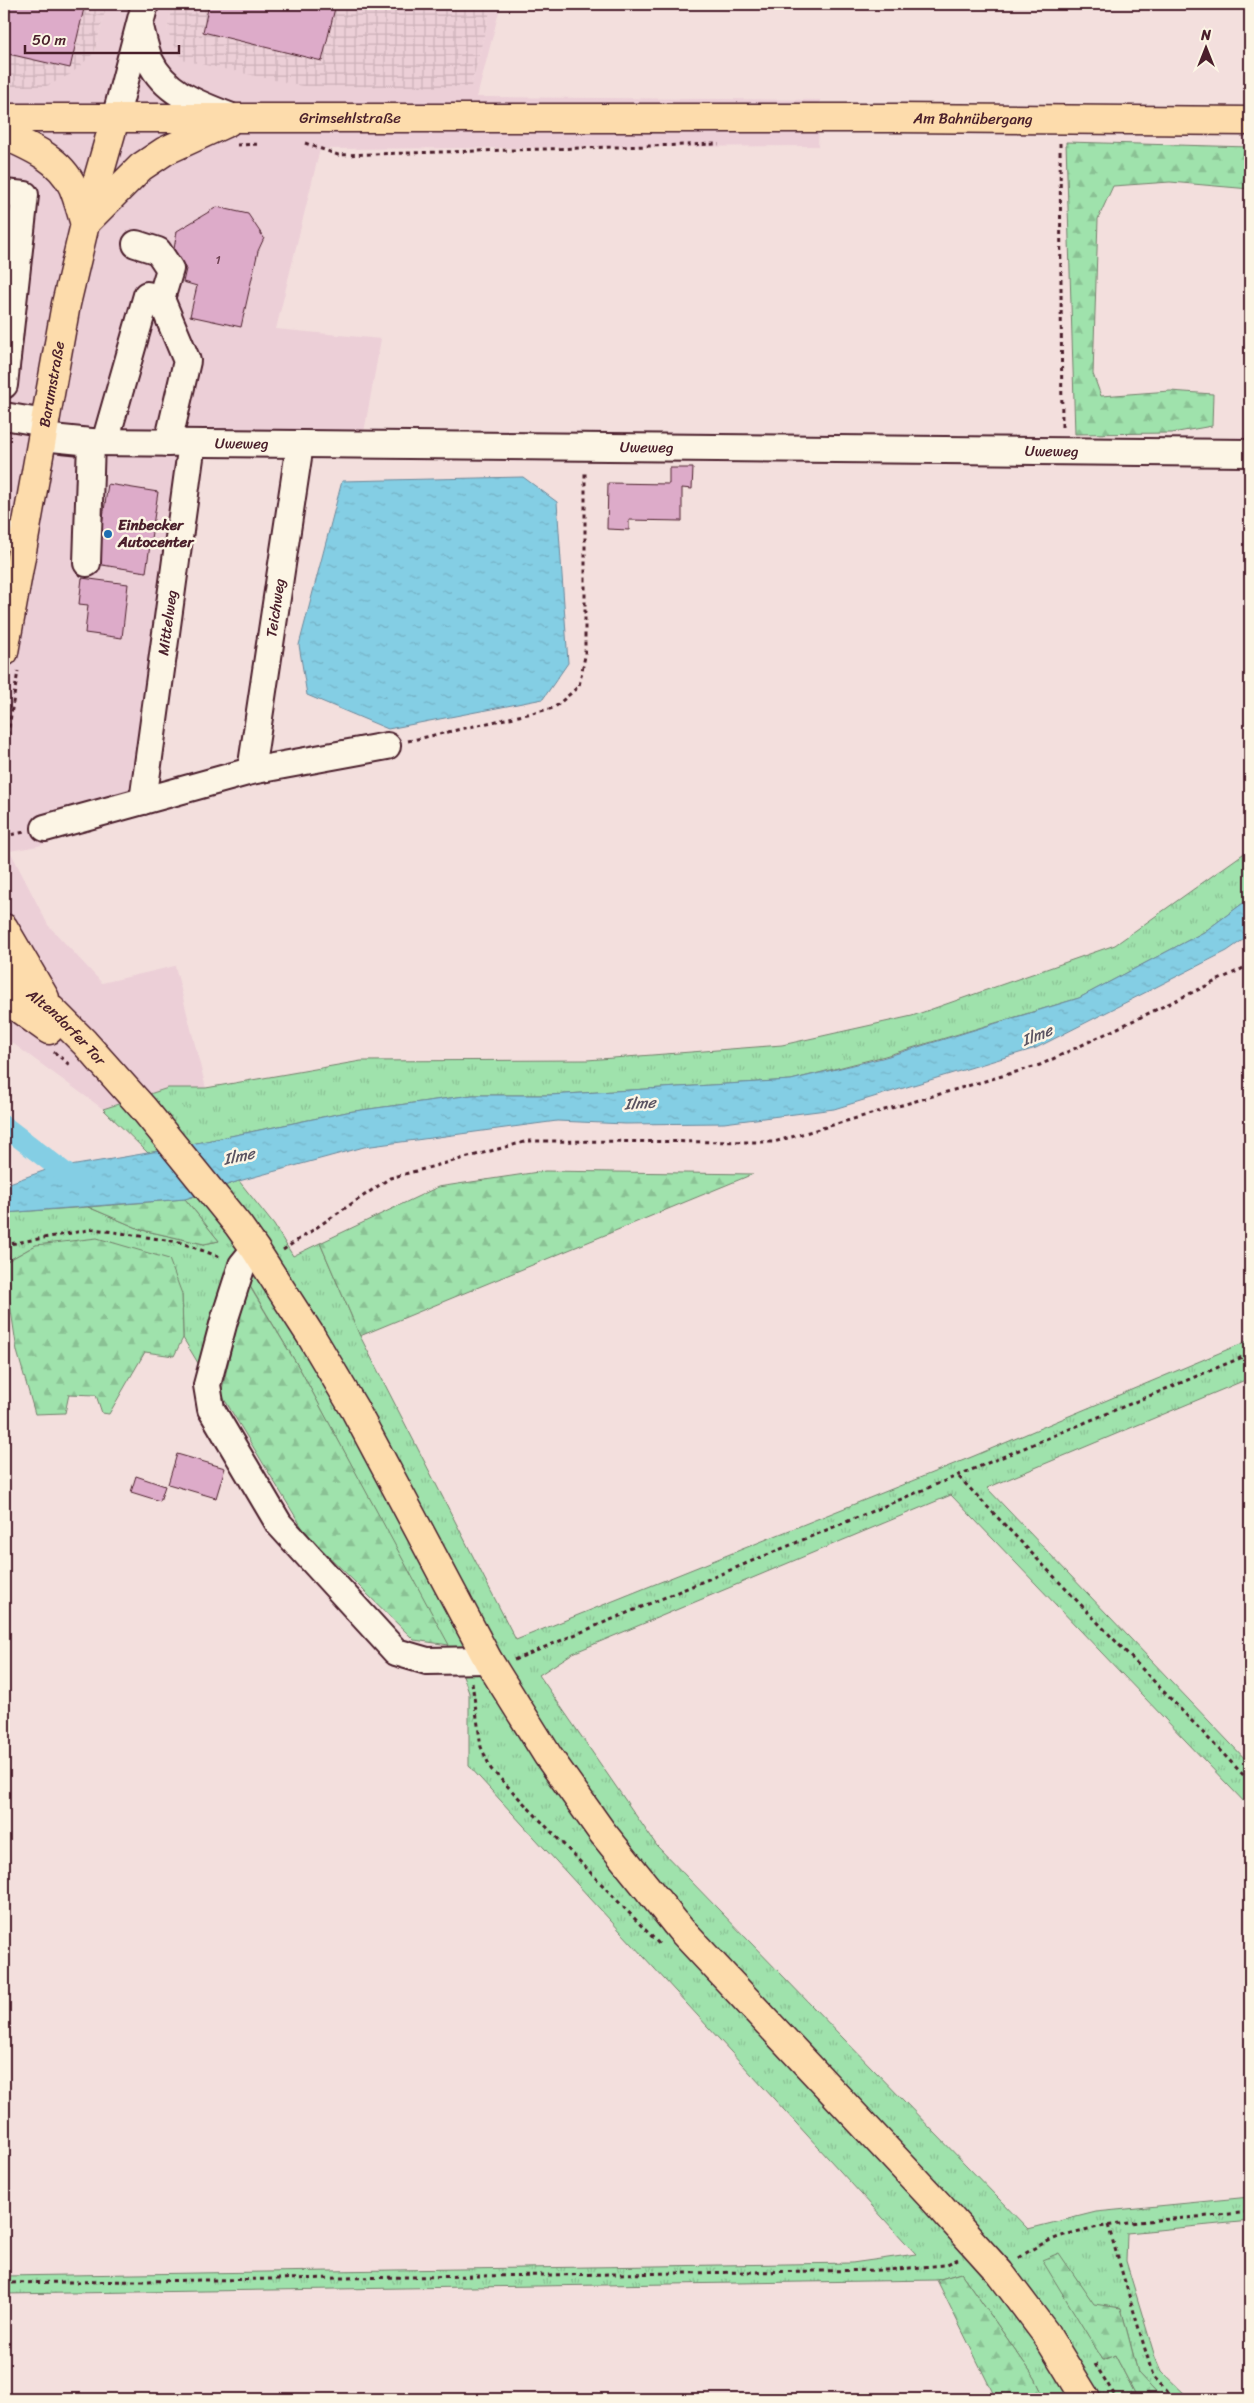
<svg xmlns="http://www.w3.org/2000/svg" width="1254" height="2403" font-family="Sriracha,sans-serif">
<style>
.built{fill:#eccfd7}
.industrial{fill:url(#industrial-grid)}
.grass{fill:url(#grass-tufts);stroke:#74806c}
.forest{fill:url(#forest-firs);stroke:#74806c}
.water{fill:url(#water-ripples);stroke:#6d889a}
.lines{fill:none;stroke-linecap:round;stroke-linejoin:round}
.canal{stroke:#84cee4;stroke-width:21}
.building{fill:#ddabc9;stroke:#4a1f2b}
.minor-casing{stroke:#4a1f2b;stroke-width:30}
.major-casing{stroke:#4a1f2b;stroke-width:31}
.path{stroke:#4a1f2b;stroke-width:3;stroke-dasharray:4 4;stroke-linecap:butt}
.minor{stroke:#fcf5e5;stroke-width:26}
.major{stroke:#fddcac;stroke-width:28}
.poi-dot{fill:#1f6fb2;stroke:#fcf5e5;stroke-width:2}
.labels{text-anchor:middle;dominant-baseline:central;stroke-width:5;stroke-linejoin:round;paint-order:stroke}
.number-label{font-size:12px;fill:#6f4252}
.street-label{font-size:15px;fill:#4a1f2b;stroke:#fcf5e5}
.poi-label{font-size:15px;font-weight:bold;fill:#4a1f2b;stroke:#fcf5e5;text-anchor:start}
.water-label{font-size:16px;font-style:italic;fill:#5b5462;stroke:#fcf5e5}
</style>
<defs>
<pattern id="industrial-grid" width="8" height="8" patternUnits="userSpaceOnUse" patternTransform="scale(1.25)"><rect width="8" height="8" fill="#eccfd7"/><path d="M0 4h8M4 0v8" fill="none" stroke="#ccb1b9"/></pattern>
<pattern id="grass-tufts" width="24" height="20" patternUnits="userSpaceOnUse" patternTransform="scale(1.25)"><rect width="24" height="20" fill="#9fe2ac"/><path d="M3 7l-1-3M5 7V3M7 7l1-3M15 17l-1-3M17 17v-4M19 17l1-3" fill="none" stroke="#8ac194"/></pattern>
<pattern id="forest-firs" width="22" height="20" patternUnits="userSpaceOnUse" patternTransform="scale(1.25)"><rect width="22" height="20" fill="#9fe2ac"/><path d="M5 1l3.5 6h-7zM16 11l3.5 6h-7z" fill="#8ac194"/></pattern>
<pattern id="water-ripples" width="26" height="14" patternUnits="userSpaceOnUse" patternTransform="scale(1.25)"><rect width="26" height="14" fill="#84cee4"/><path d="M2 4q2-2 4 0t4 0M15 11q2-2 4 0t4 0" fill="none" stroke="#74b0c4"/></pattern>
</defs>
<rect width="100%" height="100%" fill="#f3dfdd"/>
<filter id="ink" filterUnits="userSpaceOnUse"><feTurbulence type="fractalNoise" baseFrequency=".02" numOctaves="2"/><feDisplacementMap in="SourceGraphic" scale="10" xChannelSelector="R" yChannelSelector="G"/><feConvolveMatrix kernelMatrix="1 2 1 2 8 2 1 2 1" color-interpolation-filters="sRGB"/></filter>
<g filter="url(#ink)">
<!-- built -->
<path class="built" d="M107,4H174L167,30L471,87L492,4H501L477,97L820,100L818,146L320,149L276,329L381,339L364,432L199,433L139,814L38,846L10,851L48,925L102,983L175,966L206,1088H168L103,1109L4,1037V86H47L94,53Z"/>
<!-- industrial -->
<path class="industrial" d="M4,4H107L94,53L71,74L47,86H4Z
M174,4H492L471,87L302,86L182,60L167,30Z"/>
<!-- grass -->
<path class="grass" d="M1250,849V898L1204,932L1079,998L885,1056L791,1080L550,1095H472L347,1112L148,1153L103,1109L168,1088H206L361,1061L587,1060L782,1045L912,1016L1115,945Z
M239,1181L274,1225L293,1256L320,1243L360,1336L516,1640L974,1456L1250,1340V1378L987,1488L1250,1764V1808L951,1495L573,1653L539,1675L657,1846L1028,2229L1096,2212L1250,2197V2221L1127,2233L1126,2261L1155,2357L1161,2371L1190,2399H1162L1138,2373L1121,2308L1094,2305L1059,2254L1043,2260L1103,2360L1115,2355L1138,2399H1045L1035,2378L961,2273L937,2280L4,2294V2276L852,2263L916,2254L469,1766V1693L461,1669L301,1371L232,1256L204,1373L183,1338L182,1294L36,1245L4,1263V1213L88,1207L142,1230L204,1244L219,1241L185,1199Z"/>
<!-- forest -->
<path class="forest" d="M1066,142L1250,147V189L1170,182L1113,186L1098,219L1093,374L1101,396L1170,391L1213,394L1212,426L1172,433L1075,434Z
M545,1171L753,1174L360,1336L320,1243L438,1187Z
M185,1199L219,1241L204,1244L142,1230L88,1207Z
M97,1238L169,1259L182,1294L183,1338L174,1356L145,1352L109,1414L102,1413L96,1395L69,1394L65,1413L35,1414L17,1351L4,1263L36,1245Z
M247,1282L301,1371L449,1645L414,1640L306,1534L221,1394Z
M1059,2253L1094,2304L1121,2308L1138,2373L1162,2399H1138L1115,2355L1103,2360L1042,2260Z
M961,2273L1035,2378L1045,2399H996L937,2280Z"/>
<!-- water -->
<path class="water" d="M523,477L557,502L568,663L543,699L388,729L307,695L299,645L342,481Z
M1250,898V935L1227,951L1036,1048L834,1109L724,1123L625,1124L557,1121L364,1147L239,1181L185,1199L4,1213V1185L46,1170L148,1153L347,1112L472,1095H550L791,1080L882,1058L1079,998L1204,932Z"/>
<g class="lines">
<!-- canal -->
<path class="canal" d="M4,1126L81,1185"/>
</g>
<!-- building -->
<path class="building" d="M4,4H85L70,68L4,53Z
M209,4H336L322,61L203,32Z
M217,207L248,214L264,238L258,251L241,327L190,316L197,286L183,282L186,269L174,249L177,231Z
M669,468H693L692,489L682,488V521L629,520V530L607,529L608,483L669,484Z
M108,484L158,492L146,572L96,564Z
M82,578L128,584L122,638L85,633L88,605L79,604Z
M177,1454L225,1468L216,1498L168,1484Z
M136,1476L165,1486L160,1501L131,1492Z"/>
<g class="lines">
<defs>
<g id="minor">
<path d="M140,27C143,38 145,50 150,61C166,95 202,105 234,118"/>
<path d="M115,119L145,4"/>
<path d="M4,193L25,195L7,357"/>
<path d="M136,244L158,251L170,269L161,299"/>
<path d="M4,356L7,357L4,385"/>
<path d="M4,416L45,423"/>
<path id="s1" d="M42,437L91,442L1250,453"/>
<path d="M105,442L147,295L161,299L187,361L168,443"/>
<path d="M4,535L24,538"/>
<path d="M87,563L91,442"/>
<path id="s2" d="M251,771L300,444"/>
<path id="s3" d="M143,801L192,443"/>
<path d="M45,828L251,771L387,746"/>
<path d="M255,1249L242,1265L224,1321L207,1385L211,1409L279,1524L396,1652L427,1661L488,1660"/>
</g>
<g id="major">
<path id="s4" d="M4,118H895L1250,121"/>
<path d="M4,135C31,147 60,159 73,187C78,199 81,212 85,224"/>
<path d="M89,219L141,167L165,151L228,122"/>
<path id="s5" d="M4,652L66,304L85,224L115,119"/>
<path d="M4,928L45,998"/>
<path id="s6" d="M4,974L52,1010L84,1042L143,1108L238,1225L255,1249L311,1336L355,1410L488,1660L548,1756L602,1832L681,1930L936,2202L1000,2273L1046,2334L1086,2399"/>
<path d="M4,998L49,1030"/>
</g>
</defs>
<!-- minor casing -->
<use href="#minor" class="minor-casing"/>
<!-- major casing -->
<use href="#major" class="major-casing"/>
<!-- path -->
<path class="path" d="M305,143L338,155L719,144
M1060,143L1062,429
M237,145L261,144
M408,741L554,708L579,686L585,656V470
M4,759L18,671
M4,836L25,832
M4,897L7,904
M54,1052L72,1067
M4,1245L94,1229L179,1242L220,1257
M283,1250L390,1178L528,1141L774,1142L1040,1065L1250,965
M959,1477L1250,1782
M514,1660L1250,1354
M472,1682L481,1747L491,1769L660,1945
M1108,2225L1153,2376L1174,2399
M1019,2258C1059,2228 1110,2225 1158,2220C1189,2218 1220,2215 1250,2212
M4,2283L886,2270L945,2265L958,2259
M1095,2364L1117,2399"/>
<!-- minor -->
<use href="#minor" class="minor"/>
<!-- major -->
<use href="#major" class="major"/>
</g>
</g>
<!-- markers -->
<circle class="poi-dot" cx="108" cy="534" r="5"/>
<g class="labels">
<!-- number labels -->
<g class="number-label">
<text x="218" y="260">1</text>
</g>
<!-- street labels -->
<g class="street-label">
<text stroke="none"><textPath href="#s4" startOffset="969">Am Bahnübergang</textPath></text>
<text stroke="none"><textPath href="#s4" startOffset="346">Grimsehlstraße</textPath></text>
<text stroke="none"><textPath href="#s5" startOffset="272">Barumstraße</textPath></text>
<text stroke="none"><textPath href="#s1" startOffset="200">Uweweg</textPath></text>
<text stroke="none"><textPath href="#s1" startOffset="605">Uweweg</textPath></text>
<text stroke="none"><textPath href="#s1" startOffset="1010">Uweweg</textPath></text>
<text stroke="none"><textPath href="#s2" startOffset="165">Teichweg</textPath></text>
<text stroke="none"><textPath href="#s3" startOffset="180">Mittelweg</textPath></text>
<text stroke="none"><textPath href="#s6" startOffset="82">Altendorfer Tor</textPath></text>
</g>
<!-- poi labels -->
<g class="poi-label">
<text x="118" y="525">Einbecker<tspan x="118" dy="17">Autocenter</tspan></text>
</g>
<!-- water labels -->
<g class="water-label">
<text transform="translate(1037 1035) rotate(-22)">Ilme</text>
<text transform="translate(640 1103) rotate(-4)">Ilme</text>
<text transform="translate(239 1156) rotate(-12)">Ilme</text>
</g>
</g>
<!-- margin -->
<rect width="1254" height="2403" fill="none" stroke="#fcf5e5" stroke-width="20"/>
<rect x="10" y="10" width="1234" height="2383" fill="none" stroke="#4a1f2b" stroke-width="2" filter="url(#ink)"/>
<!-- north arrow -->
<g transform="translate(1206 48)" stroke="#fcf5e5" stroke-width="4" paint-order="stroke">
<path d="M0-4L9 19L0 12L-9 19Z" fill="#4a1f2b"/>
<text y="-8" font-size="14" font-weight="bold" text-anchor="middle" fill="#4a1f2b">N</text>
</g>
<!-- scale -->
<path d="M25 45v8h154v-8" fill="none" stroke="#4a1f2b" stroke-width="2.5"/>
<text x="32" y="45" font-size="15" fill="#4a1f2b" stroke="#fcf5e5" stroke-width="4" paint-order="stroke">50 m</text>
</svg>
